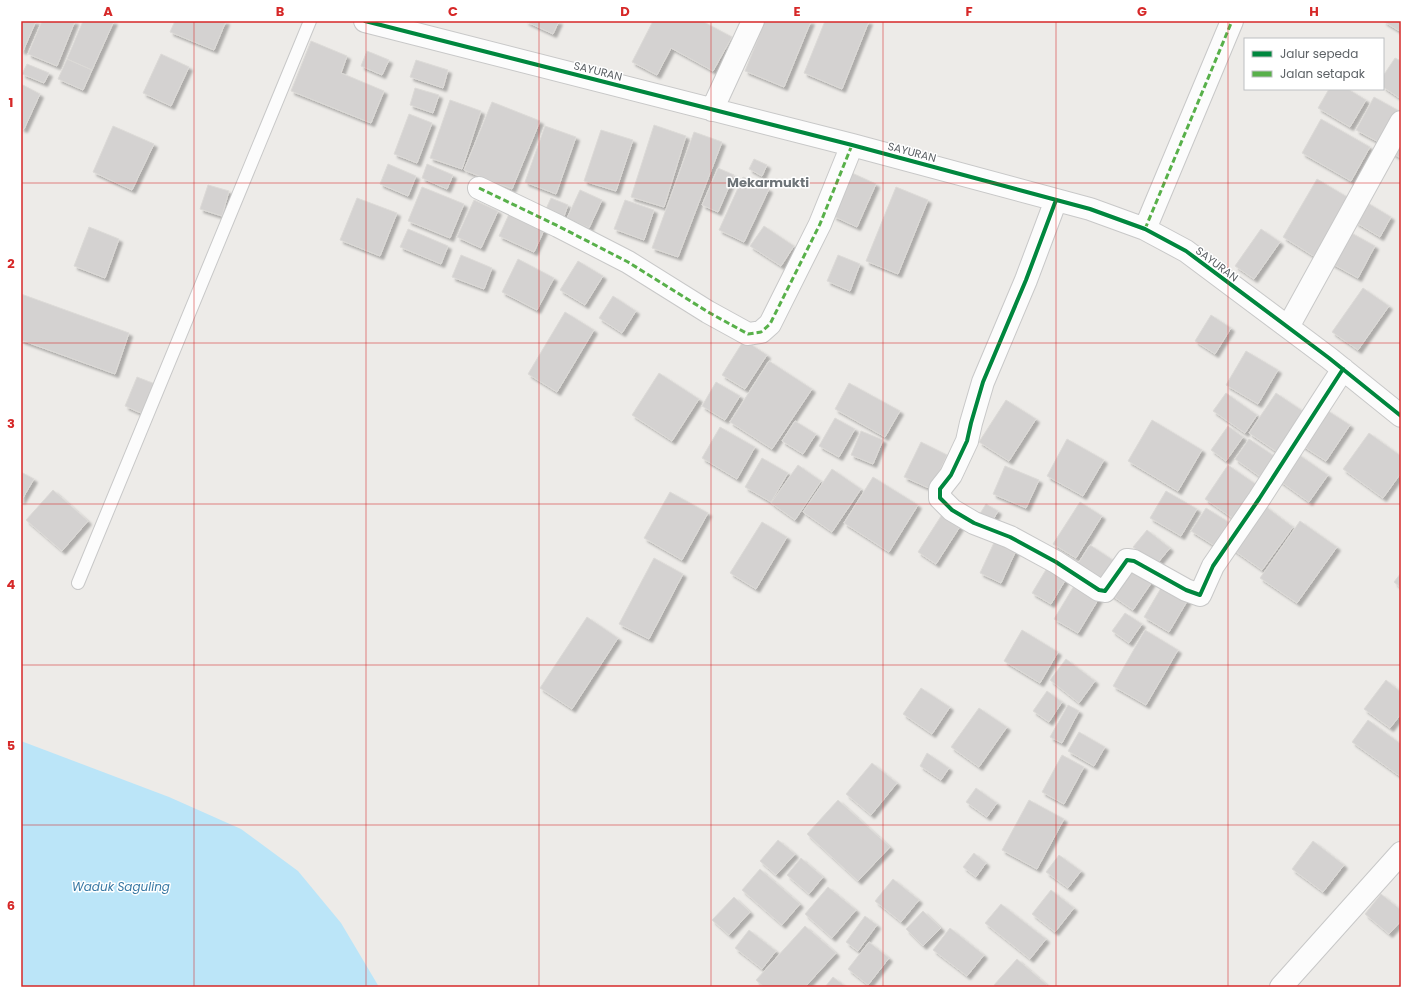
<svg xmlns="http://www.w3.org/2000/svg" width="1422" height="1008" font-family="Poppins,sans-serif">
<style>
.water{fill:#bbe5f8}
.building{fill:#d4d2d1;stroke:#dcdad7;filter:url(#shadow)}
.lines{fill:none;stroke-linecap:round;stroke-linejoin:round}
.lane-casing{stroke:#c8c8c8;stroke-width:14}
.street-casing{stroke:#c8c8c8;stroke-width:24}
.lane{stroke:#fcfcfc;stroke-width:12}
.street{stroke:#fcfcfc;stroke-width:22}
.quiet{stroke:#58b04a;stroke-width:3;stroke-dasharray:6 3;stroke-linecap:butt}
.cycleway-casing{stroke:#fff;stroke-width:6}
.cycleway{stroke:#00873e;stroke-width:4}
.grid{fill:none;stroke:#d62828;stroke-width:1;stroke-opacity:0.55}
.labels{text-anchor:middle;dominant-baseline:central;stroke-width:3;stroke-linejoin:round;paint-order:stroke}
.street-label{font-size:11px;fill:#5d6266;stroke:#fff}
.water-label{font-size:12px;font-style:italic;fill:#3979a4;stroke:#fff}
.quarter-label{font-size:13px;font-weight:bold;fill:#6e7478;stroke:#fff}
.neatline{fill:none;stroke:#d62828;stroke-width:1.5}
.grid-label{font-size:13px;text-anchor:middle;font-weight:bold;fill:#d62828}
</style>
<defs>
<filter id="shadow"><feDropShadow dx="3.5" dy="3.5" stdDeviation="1" flood-color="#0004"/></filter>
</defs>
<rect width="100%" height="100%" fill="#edebe8"/>
<!-- water -->
<path class="water" d="M21,741L169,797L241,829L298,871L341,923L379,987H21Z"/>
<!-- building -->
<path class="building" d="M21,21H36L23,51L21,50Z
M42,21H75L57,66L28,54Z
M83,21H114L92,70L67,59Z
M175,21H226L214,50L170,32Z
M525,21H559L553,34Z
M653,21H702L732,37L713,71L671,48L657,75L632,62Z
M765,21H811L784,87L745,71Z
M825,21H869L842,89L804,73Z
M1383,21H1401V32Z
M311,41L347,56L341,73L384,91L371,123L291,91Z
M367,51L389,60L382,75L361,66Z
M161,54L189,67L171,106L143,93Z
M1395,58L1401,61V99L1383,87V76Z
M67,59L92,70L83,90L58,79Z
M416,60L448,70L443,88L410,77Z
M27,64L49,73L44,83L22,74Z
M21,84L40,94L24,129L21,128Z
M415,88L439,95L433,113L410,105Z
M1329,89H1348L1366,100L1350,127L1318,108Z
M1374,97L1401,112L1386,146L1356,130Z
M450,100L481,111L462,169L430,158Z
M492,102L540,121L512,189L464,170Z
M409,114L432,123L417,163L394,154Z
M1321,119L1370,147L1351,181L1302,153Z
M1401,124V158L1388,151Z
M654,125L686,136L664,207L631,197Z
M113,126L154,144L132,190L93,172Z
M545,126L576,137L556,194L525,182Z
M601,130L633,140L616,191L584,181Z
M694,132L722,142L678,257L652,248Z
M754,159L767,165L762,176L749,169Z
M388,164L416,176L408,196L380,184Z
M427,164L453,175L447,189L422,178Z
M718,168L734,175L718,212L702,205Z
M852,173L876,184L857,227L833,216Z
M743,177L769,189L744,242L719,230Z
M1317,179L1349,198L1315,257L1283,237Z
M208,185L229,191L222,216L200,209Z
M422,187L464,204L450,238L408,221Z
M896,187L928,200L898,274L866,261Z
M580,190L602,200L589,228L567,218Z
M357,198L397,213L380,256L340,240Z
M551,198L568,205L563,219L545,211Z
M474,200L498,211L481,248L457,237Z
M625,200L654,210L644,240L614,229Z
M1366,202L1391,217L1380,237L1355,222Z
M510,212L545,228L534,252L499,236Z
M764,226L794,246L781,266L750,246Z
M89,227L119,239L105,278L74,266Z
M408,229L448,246L441,264L400,247Z
M1261,229L1280,242L1254,279L1235,266Z
M1346,230L1375,246L1358,278L1329,262Z
M461,255L492,268L484,289L452,277Z
M838,255L860,264L850,291L827,281Z
M518,259L554,278L537,310L502,292Z
M578,261L603,276L585,305L560,290Z
M1363,288L1389,306L1358,350L1332,332Z
M21,294L129,333L115,374L21,340Z
M613,296L636,311L622,333L599,318Z
M565,312L594,330L557,392L528,374Z
M1211,315L1231,328L1215,354L1195,341Z
M744,340L767,355L745,389L722,375Z
M1246,351L1278,370L1258,404L1226,385Z
M769,361L812,389L772,449L730,422Z
M659,373L699,399L672,441L632,415Z
M137,377L155,384L143,414L125,406Z
M716,382L740,396L725,420L702,406Z
M849,383L900,411L885,437L835,409Z
M1226,393L1257,415L1245,433L1213,411Z
M1276,393L1310,416L1283,456L1249,433Z
M1006,400L1036,419L1009,461L979,442Z
M1322,407L1350,425L1326,461L1298,443Z
M835,418L855,429L839,457L819,446Z
M1152,420L1202,450L1178,491L1128,461Z
M795,421L816,434L803,454L782,441Z
M1228,426L1243,437L1226,461L1211,450Z
M720,427L755,447L737,479L702,458Z
M861,431L883,440L873,464L851,455Z
M1369,433L1401,456V473L1383,498L1343,469Z
M1067,439L1104,460L1083,496L1047,476Z
M1249,439L1277,458L1262,478L1235,459Z
M921,442L947,455L931,489L904,477Z
M1295,452L1328,475L1309,502L1277,479Z
M762,458L788,473L771,502L745,487Z
M798,465L821,481L795,520L771,503Z
M1228,465L1257,485L1234,519L1205,499Z
M1005,466L1039,480L1026,508L993,494Z
M832,469L861,489L832,532L803,512Z
M21,472L34,479L21,501Z
M873,477L918,505L889,552L844,523Z
M53,490L88,521L62,551L26,520Z
M1166,491L1197,509L1181,536L1150,518Z
M670,492L708,513L682,560L644,538Z
M1080,502L1102,516L1076,558L1053,544Z
M1261,503L1293,527L1262,570L1229,547Z
M986,504L998,511L989,527L976,520Z
M1206,508L1230,523L1215,546L1191,531Z
M943,513L961,525L936,564L918,552Z
M1300,521L1337,547L1297,603L1260,578Z
M762,522L787,537L756,589L730,573Z
M1147,530L1170,548L1156,565L1133,547Z
M998,534L1019,544L1001,583L980,573Z
M1090,545L1119,564L1104,588L1075,568Z
M654,558L683,574L649,639L619,624Z
M1129,562L1154,579L1133,610L1108,593Z
M1050,563L1069,574L1051,604L1032,593Z
M1401,573V588L1394,582Z
M1077,581L1101,595L1078,633L1054,619Z
M1164,583L1189,598L1169,632L1144,617Z
M1125,613L1142,624L1129,643L1112,631Z
M587,617L618,638L572,709L540,688Z
M1022,630L1058,652L1040,683L1004,661Z
M1145,630L1178,650L1146,705L1113,686Z
M1066,659L1095,681L1079,703L1050,680Z
M1386,680L1401,692V714L1390,728L1364,709Z
M921,688L950,707L932,734L903,714Z
M1047,691L1062,702L1049,722L1033,711Z
M1068,705L1079,711L1062,743L1050,737Z
M979,708L1007,727L979,767L951,747Z
M1368,720L1401,744V777L1352,742Z
M1079,732L1105,747L1094,766L1068,751Z
M927,753L949,768L941,780L920,766Z
M1062,755L1084,767L1064,804L1042,792Z
M872,763L897,783L871,815L846,794Z
M976,788L997,803L987,817L966,802Z
M838,800L890,847L858,881L807,834Z
M1029,800L1064,819L1037,869L1002,850Z
M778,840L795,854L776,875L760,861Z
M1313,841L1344,865L1323,892L1292,869Z
M974,853L986,863L976,877L963,867Z
M1059,855L1081,871L1068,888L1046,872Z
M801,858L823,877L809,894L787,875Z
M760,869L800,904L782,925L742,890Z
M893,879L919,900L901,922L875,901Z
M828,887L856,910L832,938L805,914Z
M1051,890L1074,908L1055,932L1032,914Z
M1381,894L1401,910V921L1389,934L1365,914Z
M734,897L750,912L729,935L712,920Z
M1001,904L1046,939L1030,959L985,923Z
M923,911L941,928L923,946L906,929Z
M865,916L877,925L858,951L846,942Z
M805,926L836,953L805,987H764L756,980Z
M950,928L984,955L967,976L933,950Z
M749,930L776,951L762,969L735,948Z
M869,942L889,958L868,985L848,969Z
M1017,959L1047,985L1045,987H996L994,985Z
M833,977L846,987H825Z"/>
<g class="lines">
<defs>
<path id="lane" d="M78,583L310,21"/>
<path id="street" d="M365,21L852,145L1090,209L1145,229L1186,251L1329,358L1401,416
M712,110L753,21
M479,188L558,226L628,262L708,312L748,334L761,332L770,324L820,224L852,145
M1056,200L1026,280L983,382L971,423L967,441L951,475L940,489V498L952,510L974,523L1010,537L1056,562L1099,590L1105,591L1127,560L1134,561L1186,590L1200,595L1213,566L1259,499L1343,369
M1145,229L1232,21
M1288,327L1401,122
M1281,987L1401,853"/>
</defs>
<!-- lane casing -->
<use href="#lane" class="lane-casing"/>
<!-- street casing -->
<use href="#street" class="street-casing"/>
<!-- lane -->
<use href="#lane" class="lane"/>
<!-- street -->
<use href="#street" class="street"/>
<!-- quiet -->
<path class="quiet" d="M479,188L558,226L628,262L708,312L748,334L761,332L770,324L820,224L852,145
M1145,229L1232,21"/>
<defs>
<path id="cycleway" d="M365,21L852,145L1090,209L1145,229L1186,251L1329,358L1401,416
M1056,200L1026,280L983,382L971,423L967,441L951,475L940,489V498L952,510L974,523L1010,537L1056,562L1099,590L1105,591L1127,560L1134,561L1186,590L1200,595L1213,566L1259,499L1343,369"/>
</defs>
<!-- cycleway casing -->
<use href="#cycleway" class="cycleway-casing"/>
<!-- cycleway -->
<use href="#cycleway" class="cycleway"/>
</g>
<!-- grid -->
<path class="grid" d="M194,21V987M366,21V987M539,21V987M711,21V987M883,21V987M1056,21V987M1228,21V987M21,183H1401M21,343H1401M21,504H1401M21,665H1401M21,825H1401"/>
<g class="labels">
<!-- street labels -->
<g class="street-label">
<text transform="translate(598 71) rotate(14)">SAYURAN</text>
<text transform="translate(912 152) rotate(15)">SAYURAN</text>
<text transform="translate(1217 264) rotate(37)">SAYURAN</text>
</g>
<!-- water labels -->
<g class="water-label">
<text x="121" y="886">Waduk Saguling</text>
</g>
<!-- quarter labels -->
<g class="quarter-label">
<text x="768" y="182">Mekarmukti</text>
</g>
</g>
<!-- border -->
<rect width="1422" height="1008" fill="none" stroke="#ffffff" stroke-width="44"/>
<!-- legend -->
<rect x="1244" y="38" width="140" height="52" fill="#ffffff" stroke="#bec0c2"/>
<rect x="1252" y="51" width="20" height="6" fill="#00873e" stroke="#bec0c2"/>
<text x="1280" y="58" font-size="12" fill="#5d6266">Jalur sepeda</text>
<rect x="1252" y="71" width="20" height="6" fill="#58b04a" stroke="#bec0c2"/>
<text x="1280" y="78" font-size="12" fill="#5d6266">Jalan setapak</text>
<rect x="22" y="22" width="1378" height="964" class="neatline"/>
<g class="grid-label">
<text x="108" y="16">A</text>
<text x="280" y="16">B</text>
<text x="453" y="16">C</text>
<text x="625" y="16">D</text>
<text x="797" y="16">E</text>
<text x="969" y="16">F</text>
<text x="1142" y="16">G</text>
<text x="1314" y="16">H</text>
<text x="11" y="107">1</text>
<text x="11" y="268">2</text>
<text x="11" y="428">3</text>
<text x="11" y="589">4</text>
<text x="11" y="750">5</text>
<text x="11" y="910">6</text>
</g>
</svg>
